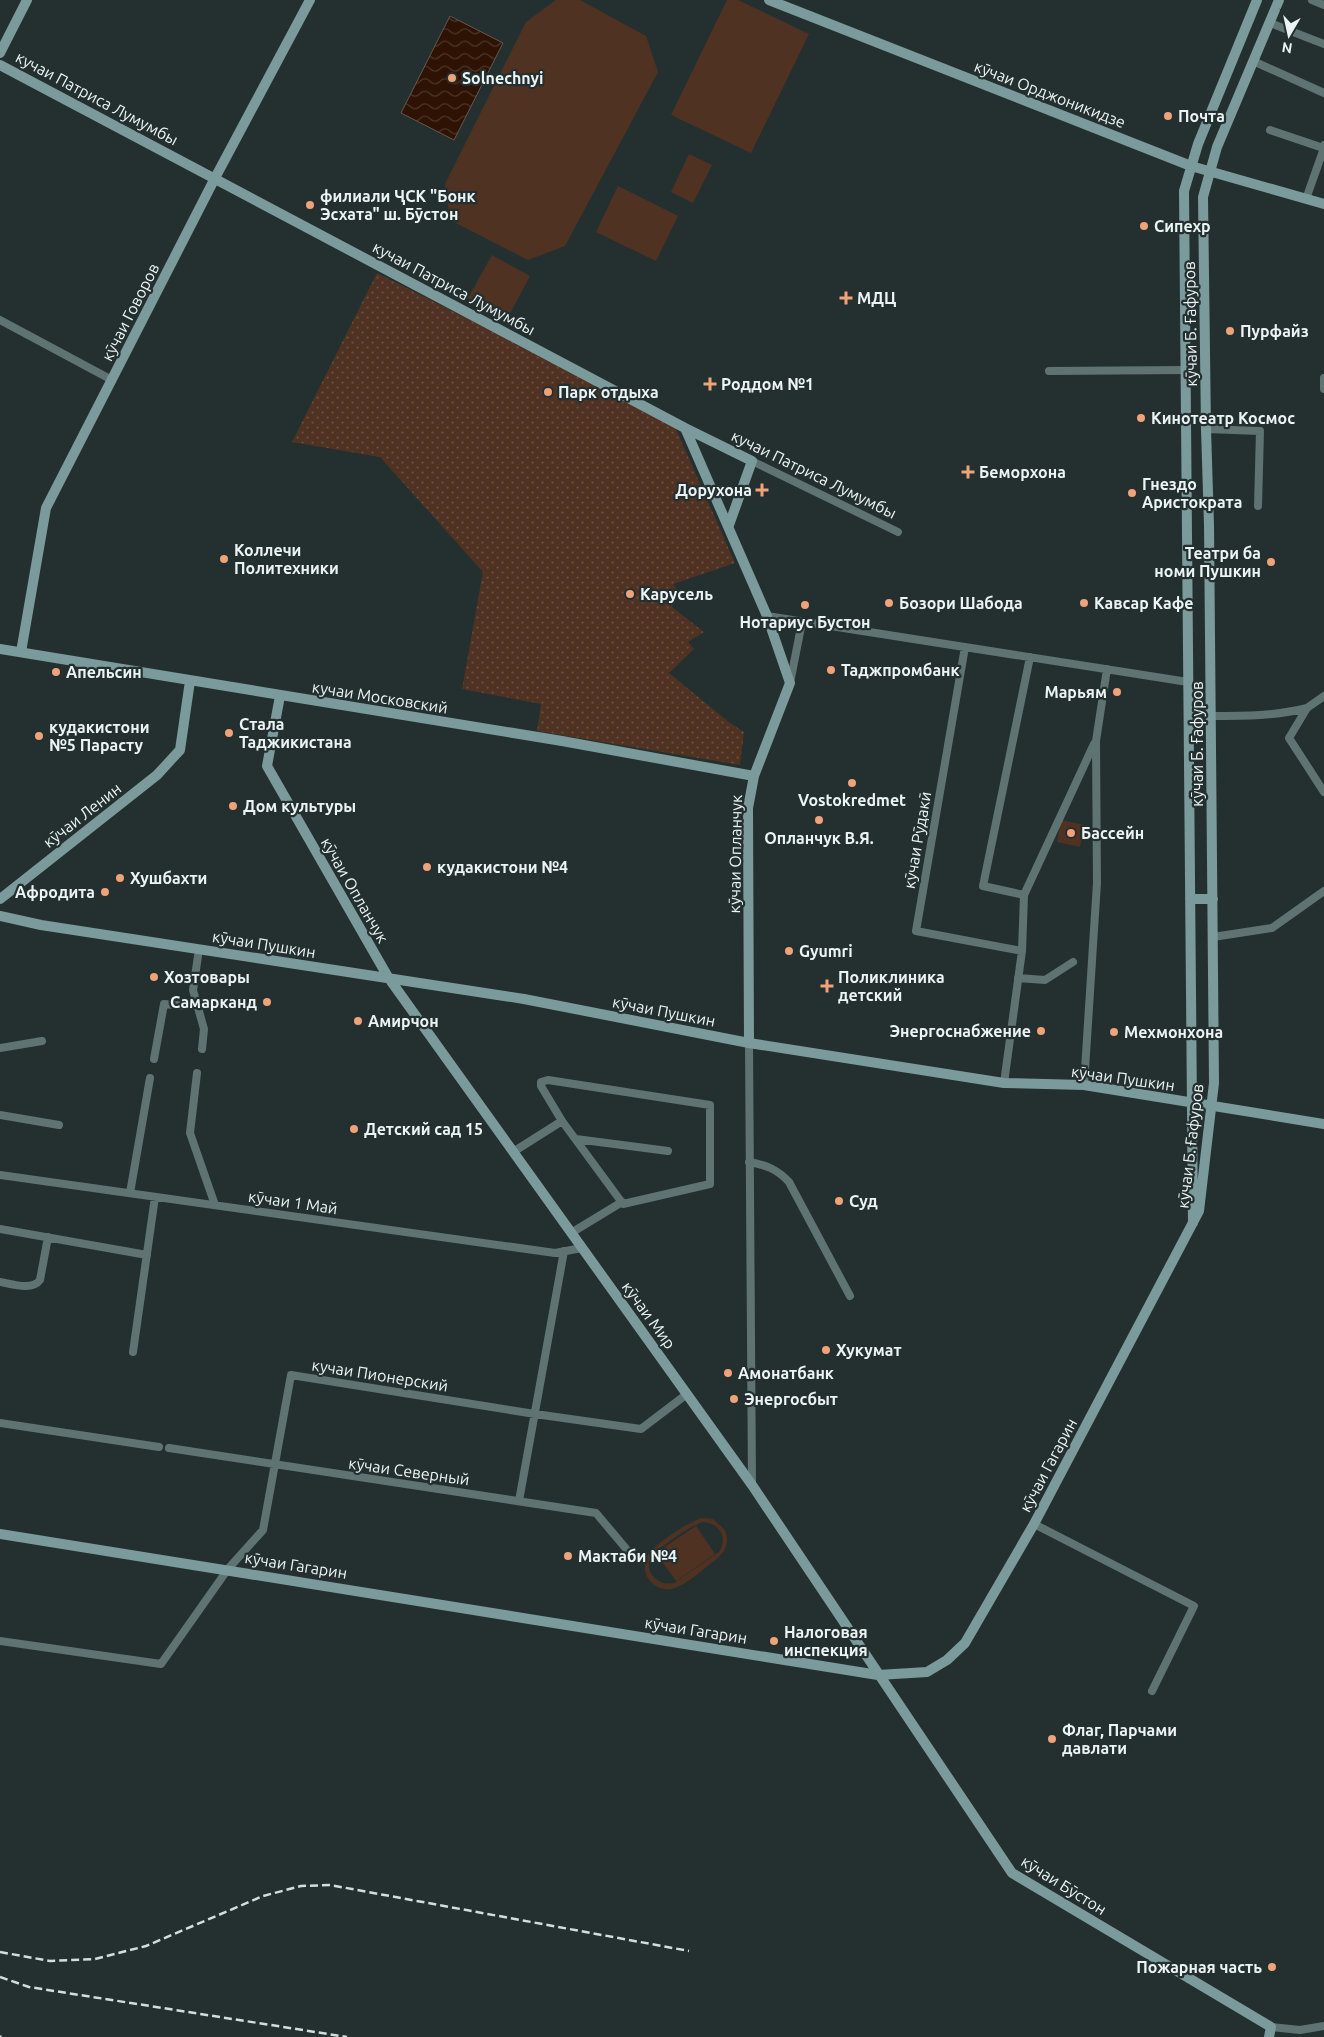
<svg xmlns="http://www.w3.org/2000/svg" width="1324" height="2037" font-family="Ubuntu,sans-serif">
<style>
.grass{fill:url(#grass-dots)}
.garden{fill:#503222;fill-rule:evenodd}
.water{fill:url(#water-waves);stroke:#67564c}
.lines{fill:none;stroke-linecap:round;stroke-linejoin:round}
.street{stroke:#5f7373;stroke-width:8}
.secondary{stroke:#7b9a9b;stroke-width:10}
.rail{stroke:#d4dcdd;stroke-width:2.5;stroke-dasharray:8 4;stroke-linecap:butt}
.poi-dot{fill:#f0a278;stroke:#243030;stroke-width:2}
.labels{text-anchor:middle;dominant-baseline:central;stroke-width:4.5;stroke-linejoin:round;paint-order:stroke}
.poi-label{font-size:16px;font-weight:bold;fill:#ecf3f4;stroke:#243030;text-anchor:start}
.street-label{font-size:16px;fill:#ecf3f4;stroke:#243030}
</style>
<defs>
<pattern id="grass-dots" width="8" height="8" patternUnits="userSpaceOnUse" patternTransform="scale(1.25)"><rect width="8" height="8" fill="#503222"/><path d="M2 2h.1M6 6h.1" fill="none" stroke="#695043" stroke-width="1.8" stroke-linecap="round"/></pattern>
<pattern id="water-waves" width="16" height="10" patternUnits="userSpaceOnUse" patternTransform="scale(1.25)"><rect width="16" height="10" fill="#2e1304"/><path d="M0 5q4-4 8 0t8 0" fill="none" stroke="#4c3629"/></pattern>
</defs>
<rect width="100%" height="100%" fill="#243030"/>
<!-- grass -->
<path class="grass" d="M377,273L673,422L735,563L673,584L680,593L672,607L704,632L688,642L694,649L669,673L730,723L744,732L740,765L537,731L541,704L462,689L483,572L380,457L292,442Z"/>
<!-- garden -->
<path class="garden" d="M556,0H580L646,36L658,72L565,246L528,260L450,220L445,184L526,22Z
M727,0H738L809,34L751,153L671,115Z
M689,154L712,165L693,203L671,192Z
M618,186L678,216L656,261L596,232Z
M492,255L530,276L507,319L468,298Z
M1061,820L1085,825L1080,847L1057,842Z
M702,1518L713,1519L725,1530C731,1546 723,1555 710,1564C700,1572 688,1583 675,1588C657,1595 638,1575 647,1557C652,1545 690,1521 702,1518ZM703,1522C720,1523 728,1538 719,1552L674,1583C658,1587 641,1570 653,1555C661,1546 691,1525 703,1522Z
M696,1526L715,1554L676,1581L656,1553Z"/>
<!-- water -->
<path class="water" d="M450,16L503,43L454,140L401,113Z"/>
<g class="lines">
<!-- street -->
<path class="street" d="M1312,0L1324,5
M1270,23L1324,44
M1253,61L1324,93
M1270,130L1323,148L1324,145
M1306,199L1324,148
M0,320L112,380
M1049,371L1184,370
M1324,378V389
M1206,429L1260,431L1258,506
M752,461L898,532
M767,616L1188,682
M965,647L916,931L1022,951
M790,683L802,622
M1307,708L1324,696
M1211,716C1245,716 1275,716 1307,708L1289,738L1324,792
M1024,895L983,886L1030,657
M1213,937L1272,928L1324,891
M199,949L193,990L204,1029L202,1049
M1018,978L1045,980L1073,962
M749,1043L752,1485
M0,1048L42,1041
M154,1059L164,1004L186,1006L195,999
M197,1073L190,1133L215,1205
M1004,1083L1022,951L1024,895L1094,744
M1084,1085L1097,883L1096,741L1107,669
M0,1115L59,1125
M576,1139L668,1151
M513,1152L562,1121L541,1086V1082L548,1080L710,1105V1184L623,1204L562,1121
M749,1162C766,1165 777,1169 789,1182L850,1296
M0,1175L555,1253L582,1248
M130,1193L150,1078
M0,1229L147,1255
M571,1233L622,1202
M0,1282C12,1284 32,1291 40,1280L48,1237
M133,1352L155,1197
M0,1423L159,1447
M169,1448L596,1513L628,1551
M519,1501L564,1251
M1034,1524L1194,1606L1152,1691
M0,1641L161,1664L228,1569L263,1530L291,1375L535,1414L641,1429L687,1394
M1271,2027L1300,2030L1324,2026"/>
<!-- secondary -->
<path class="secondary" d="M769,0L1191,166L1324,204
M0,53L27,0
M0,65L685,428L752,461L729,525
M685,428L767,616L790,683L754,776L748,808L749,1043
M0,649L562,741L754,776
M21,652L46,508L215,178L310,0
M280,696L267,766L388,977L752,1485L1012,1873L1271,2027L1269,2037
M0,899L157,775L180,750L190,681
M1190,899H1213
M0,916L41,925L524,999L749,1043L1004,1083L1084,1085L1324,1124
M1193,1223L1184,191L1198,144L1257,0
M0,1534L878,1675L927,1672L947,1660L965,1643L1034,1524L1199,1211L1214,1083L1209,525L1206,429L1203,197L1217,147L1279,0"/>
<!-- rail -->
<path class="rail" d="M0,1952L50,1961L95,1959L146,1946L263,1896L301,1886L330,1885L689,1951
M0,1977L29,1987L347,2037
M0,2036L1,2037"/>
</g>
<!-- markers -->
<g class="poi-dot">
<circle cx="452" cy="78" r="5"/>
<circle cx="1168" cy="116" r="5"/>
<circle cx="310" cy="205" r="5"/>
<circle cx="1144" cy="226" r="5"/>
<path d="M843.5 290.5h5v5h5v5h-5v5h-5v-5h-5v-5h5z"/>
<circle cx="1230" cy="331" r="5"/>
<path d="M707.5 376.5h5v5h5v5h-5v5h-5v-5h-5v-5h5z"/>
<circle cx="548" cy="392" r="5"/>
<circle cx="1141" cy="418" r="5"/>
<path d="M965.5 464.5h5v5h5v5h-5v5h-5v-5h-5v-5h5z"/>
<path d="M759.5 482.5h5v5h5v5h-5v5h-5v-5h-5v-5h5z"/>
<circle cx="1132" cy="493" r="5"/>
<circle cx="224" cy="559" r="5"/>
<circle cx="1271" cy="562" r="5"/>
<circle cx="630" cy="594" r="5"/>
<circle cx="889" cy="603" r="5"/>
<circle cx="1084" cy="603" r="5"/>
<circle cx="805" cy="605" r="5"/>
<circle cx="831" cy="670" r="5"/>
<circle cx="56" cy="672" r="5"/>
<circle cx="1117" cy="692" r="5"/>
<circle cx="229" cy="733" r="5"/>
<circle cx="39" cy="736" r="5"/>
<circle cx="852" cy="783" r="5"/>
<circle cx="233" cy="806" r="5"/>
<circle cx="819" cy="820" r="5"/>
<circle cx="1071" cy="833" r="5"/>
<circle cx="427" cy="867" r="5"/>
<circle cx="120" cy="878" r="5"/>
<circle cx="105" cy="892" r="5"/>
<circle cx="789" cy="951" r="5"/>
<circle cx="154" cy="977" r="5"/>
<path d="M824.5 978.5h5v5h5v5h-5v5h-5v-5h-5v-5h5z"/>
<circle cx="267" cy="1002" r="5"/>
<circle cx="358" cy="1021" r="5"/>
<circle cx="1041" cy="1031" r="5"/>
<circle cx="1114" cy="1032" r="5"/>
<circle cx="354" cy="1129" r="5"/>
<circle cx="839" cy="1201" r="5"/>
<circle cx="826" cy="1350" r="5"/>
<circle cx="728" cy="1373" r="5"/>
<circle cx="734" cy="1399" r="5"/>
<circle cx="568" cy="1556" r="5"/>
<circle cx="774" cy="1641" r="5"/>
<circle cx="1052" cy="1739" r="5"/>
<circle cx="1272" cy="1967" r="5"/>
</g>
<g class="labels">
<!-- poi labels -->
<g class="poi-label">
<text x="462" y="78">Solnechnyi</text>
<text x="1178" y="116">Почта</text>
<text x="320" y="196">филиали ҶСК "Бонк<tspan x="320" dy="18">Эсхата" ш. Бӯстон</tspan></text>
<text x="1154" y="226">Сипехр</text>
<text x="857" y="298">МДЦ</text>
<text x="1240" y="331">Пурфайз</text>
<text x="721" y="384">Роддом №1</text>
<text x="558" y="392">Парк отдыха</text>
<text x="1151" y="418">Кинотеатр Космос</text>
<text x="979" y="472">Беморхона</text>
<text x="1142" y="484">Гнездо<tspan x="1142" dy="18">Аристократа</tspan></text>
<text x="752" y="490" text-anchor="end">Дорухона</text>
<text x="234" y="550">Коллечи<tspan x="234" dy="18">Политехники</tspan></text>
<text x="1261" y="553" text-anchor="end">Театри ба<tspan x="1261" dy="18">номи Пушкин</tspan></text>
<text x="640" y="594">Карусель</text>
<text x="899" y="603">Бозори Шабода</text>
<text x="1094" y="603">Кавсар Кафе</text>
<text x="805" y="622" text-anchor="middle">Нотариус Бустон</text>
<text x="841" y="670">Таджпромбанк</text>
<text x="66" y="672">Апельсин</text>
<text x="1107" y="692" text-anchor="end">Марьям</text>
<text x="239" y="724">Стала<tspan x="239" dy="18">Таджикистана</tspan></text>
<text x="49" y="727">кудакистони<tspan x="49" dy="18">№5 Парасту</tspan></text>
<text x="852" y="800" text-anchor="middle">Vostokredmet</text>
<text x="243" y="806">Дом культуры</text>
<text x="1081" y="833">Бассейн</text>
<text x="819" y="838" text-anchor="middle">Опланчук В.Я.</text>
<text x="437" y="867">кудакистони №4</text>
<text x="130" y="878">Хушбахти</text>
<text x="95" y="892" text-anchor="end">Афродита</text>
<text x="799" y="951">Gyumri</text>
<text x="164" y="977">Хозтовары</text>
<text x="838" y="977">Поликлиника<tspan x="838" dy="18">детский</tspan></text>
<text x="257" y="1002" text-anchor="end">Самарканд</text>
<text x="368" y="1021">Амирчон</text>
<text x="1031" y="1031" text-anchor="end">Энергоснабжение</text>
<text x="1124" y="1032">Мехмонхона</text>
<text x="364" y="1129">Детский сад 15</text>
<text x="849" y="1201">Суд</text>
<text x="836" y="1350">Хукумат</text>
<text x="738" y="1373">Амонатбанк</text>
<text x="744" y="1399">Энергосбыт</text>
<text x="578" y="1556">Мактаби №4</text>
<text x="784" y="1632">Налоговая<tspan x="784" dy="18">инспекция</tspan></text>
<text x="1062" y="1730">Флаг, Парчами<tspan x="1062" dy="18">давлати</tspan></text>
<text x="1262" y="1967" text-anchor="end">Пожарная часть</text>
</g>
<!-- street labels -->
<g class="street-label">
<text transform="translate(1050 94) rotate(21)">кӯчаи Орджоникидзе</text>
<text transform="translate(97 98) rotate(28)">кучаи Патриса Лумумбы</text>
<text transform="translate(454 288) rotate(28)">кучаи Патриса Лумумбы</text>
<text transform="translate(130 312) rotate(-63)">кӯчаи Говоров</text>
<text transform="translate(1190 324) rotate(-91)">кӯчаи Б. Ғафуров</text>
<text transform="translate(814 474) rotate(26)">кучаи Патриса Лумумбы</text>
<text transform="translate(380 697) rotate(9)">кучаи Московский</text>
<text transform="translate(1197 744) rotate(-90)">кӯчаи Б. Ғафуров</text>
<text transform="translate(82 815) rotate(-38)">кӯчаи Ленин</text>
<text transform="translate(917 840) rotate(-80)">кӯчаи Рӯдакӣ</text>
<text transform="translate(735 854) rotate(-89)">кӯчаи Опланчук</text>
<text transform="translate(355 890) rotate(60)">кӯчаи Опланчук</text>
<text transform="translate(264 944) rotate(9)">кӯчаи Пушкин</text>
<text transform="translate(664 1011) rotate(11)">кӯчаи Пушкин</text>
<text transform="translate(1123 1078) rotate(8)">кӯчаи Пушкин</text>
<text transform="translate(1190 1146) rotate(-83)">кӯчаи Б. Ғафуров</text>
<text transform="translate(293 1202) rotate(8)">кӯчаи 1 Май</text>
<text transform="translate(649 1315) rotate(54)">кӯчаи Мир</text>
<text transform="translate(380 1375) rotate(9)">кучаи Пионерский</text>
<text transform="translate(1048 1465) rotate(-62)">кӯчаи Гагарин</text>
<text transform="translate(409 1471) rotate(8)">кӯчаи Северный</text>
<text transform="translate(296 1565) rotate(9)">кӯчаи Гагарин</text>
<text transform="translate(696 1630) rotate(9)">кӯчаи Гагарин</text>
<text transform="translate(1064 1885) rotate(32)">кӯчаи Бӯстон</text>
</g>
</g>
<!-- north arrow -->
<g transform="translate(1289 35) rotate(189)" stroke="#243030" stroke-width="4" paint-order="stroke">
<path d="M0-4L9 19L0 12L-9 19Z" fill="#ecf3f4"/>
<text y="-8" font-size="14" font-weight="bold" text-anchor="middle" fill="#ecf3f4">N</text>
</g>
</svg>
